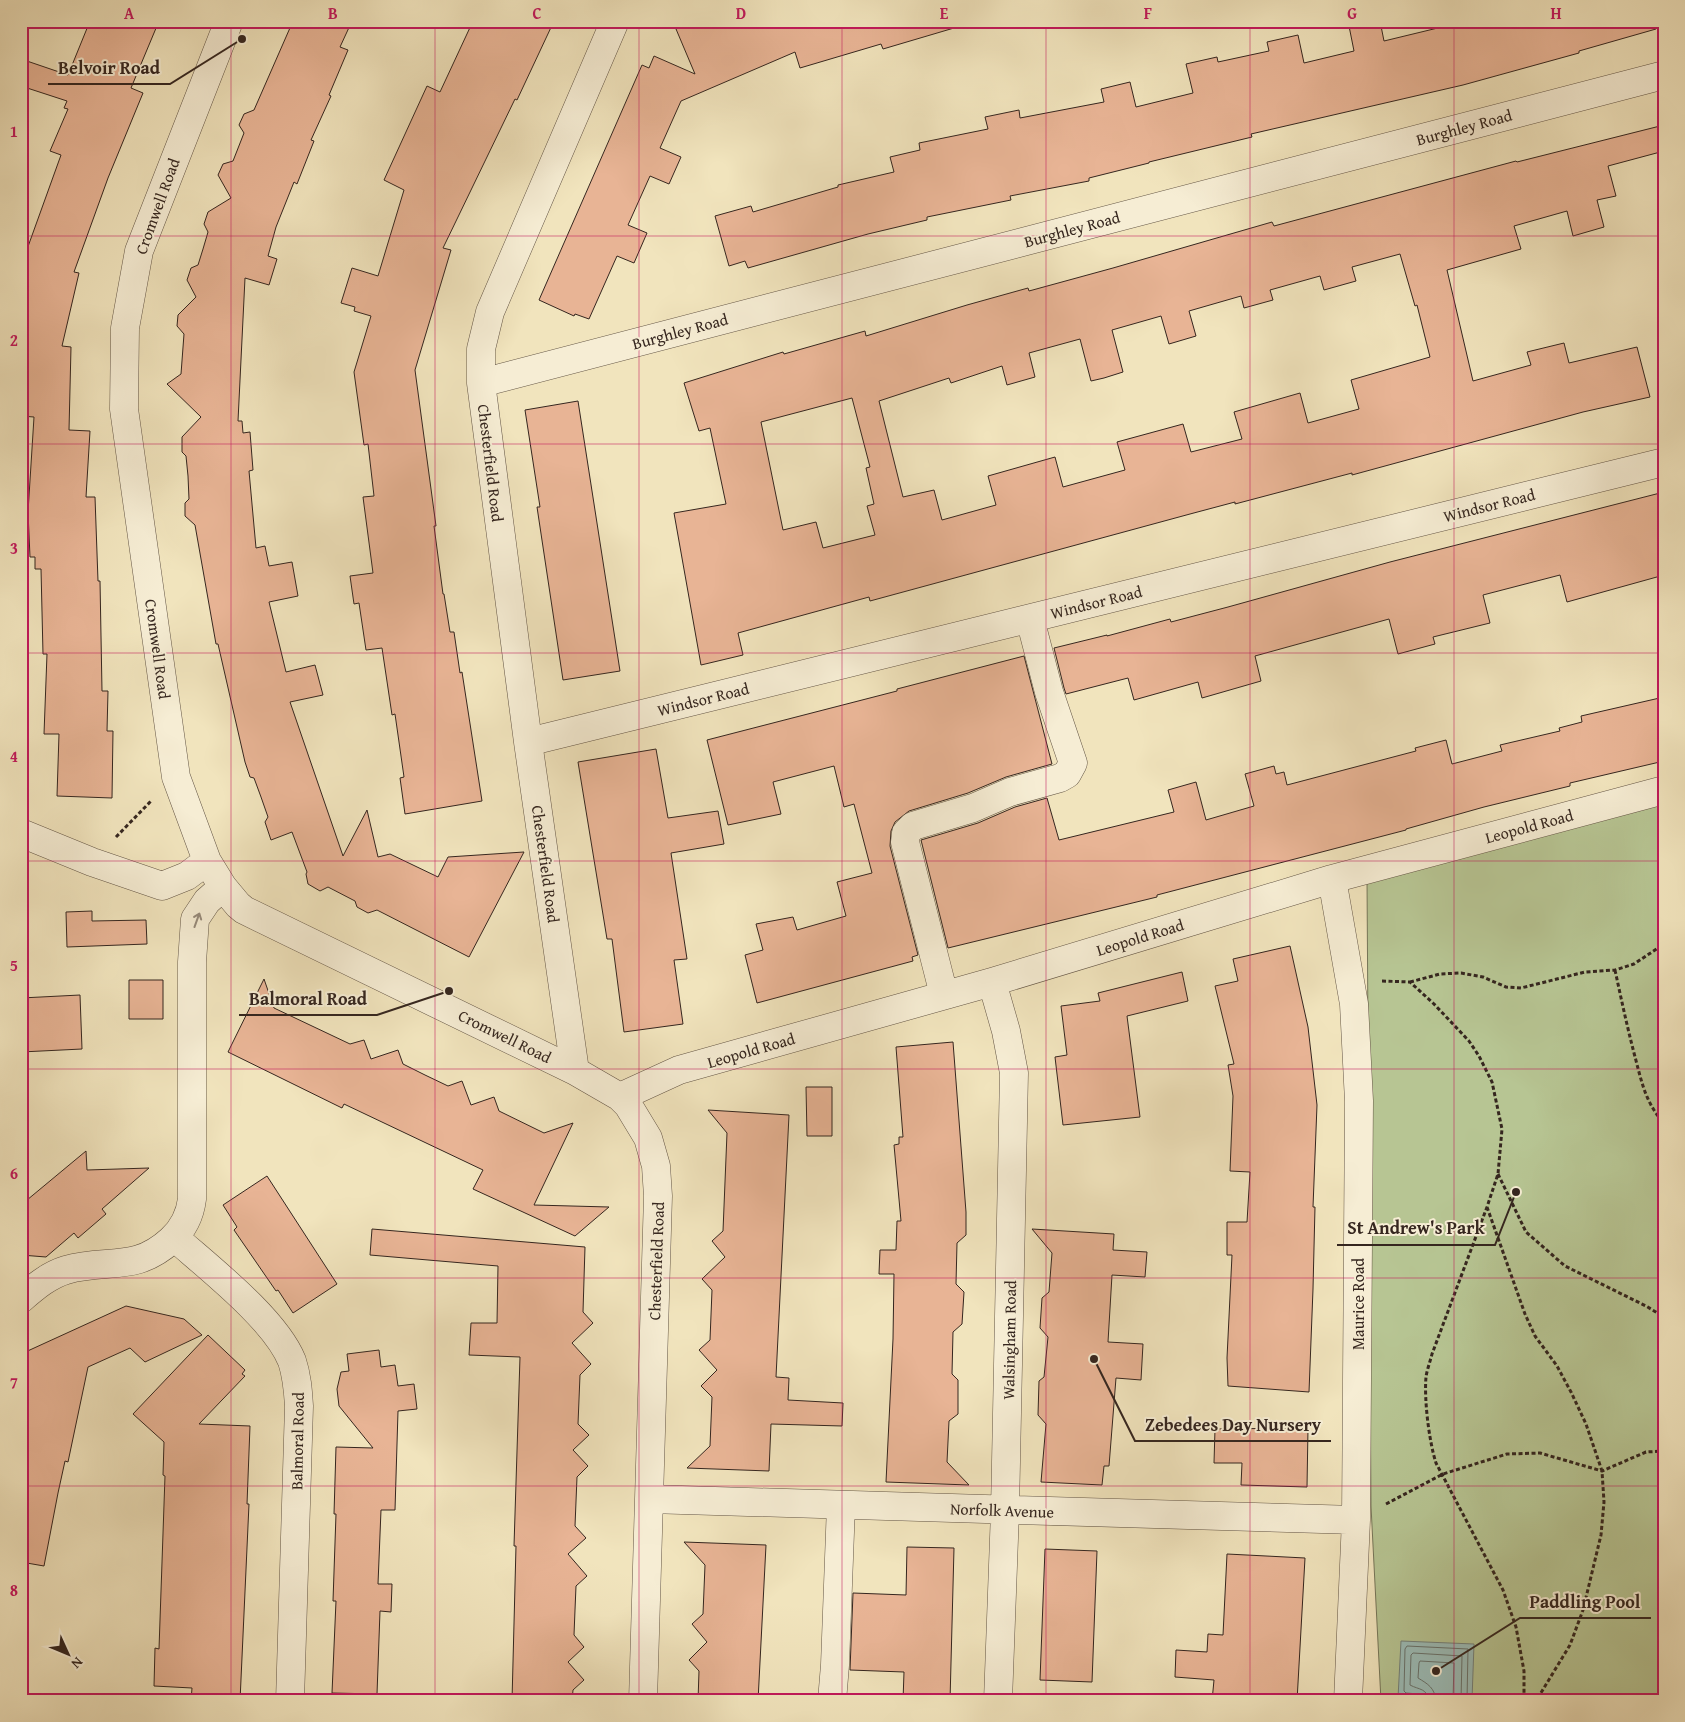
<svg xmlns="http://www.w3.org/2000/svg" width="1685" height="1722" font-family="'Gentium Book Plus',serif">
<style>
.green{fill:#b7c593;stroke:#767659}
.water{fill:#9cbdb8;stroke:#73817b}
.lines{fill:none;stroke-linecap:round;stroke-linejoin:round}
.shore{stroke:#68726c;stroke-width:1}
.building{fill:#e8b495;stroke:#35261f;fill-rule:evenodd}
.minor-casing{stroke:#645646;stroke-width:29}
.path{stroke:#35261f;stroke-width:3;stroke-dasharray:4 2.5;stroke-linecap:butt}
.minor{stroke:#f6edd4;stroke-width:28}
.oneway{stroke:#968a7a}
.grid{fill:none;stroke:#c2185b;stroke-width:1;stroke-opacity:0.55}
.labels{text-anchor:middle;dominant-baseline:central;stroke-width:4;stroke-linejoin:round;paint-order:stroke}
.street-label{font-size:16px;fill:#35261f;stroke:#f6edd4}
.leader{fill:none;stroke:#35261f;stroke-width:2}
.callout-dot{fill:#35261f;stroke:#f6edd4;stroke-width:2}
.callout-label{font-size:18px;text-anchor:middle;font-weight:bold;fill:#35261f;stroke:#f6edd4;stroke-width:4;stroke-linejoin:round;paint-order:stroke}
.neatline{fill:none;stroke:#c2185b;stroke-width:2}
.grid-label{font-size:16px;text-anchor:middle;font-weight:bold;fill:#c2185b}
</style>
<rect width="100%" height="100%" fill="#f1e4bd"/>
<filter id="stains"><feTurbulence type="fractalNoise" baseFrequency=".004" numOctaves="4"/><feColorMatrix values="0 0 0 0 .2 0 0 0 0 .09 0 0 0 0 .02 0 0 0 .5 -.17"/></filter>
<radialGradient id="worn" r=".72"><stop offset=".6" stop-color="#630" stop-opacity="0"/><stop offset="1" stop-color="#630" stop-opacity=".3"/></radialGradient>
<!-- green -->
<path class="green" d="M1664,799V1701H1381L1371,1506L1367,878Z"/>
<!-- water -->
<path class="water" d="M1401,1641L1474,1644L1472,1700L1398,1698Z"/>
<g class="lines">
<!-- shore -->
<path class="shore" d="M1422,1701V1697L1419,1694L1406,1693L1404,1691L1405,1649L1407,1646L1468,1649L1467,1701
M1428,1701C1428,1688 1419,1690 1410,1685L1411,1655L1413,1653L1462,1656L1461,1701
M1436,1701C1435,1688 1428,1684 1418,1678L1419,1663L1420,1661L1454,1663L1453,1701"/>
</g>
<!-- building -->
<path class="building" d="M90,21H159L131,88L143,93L108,178L74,272L79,273L62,346L71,347L69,430L90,431L86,497H95L98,581H100L102,691H108L107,731H113L112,798L57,796L59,734H44L47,654H43L41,569H35V557H30L28,512L34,417L21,416V266L61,155L50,151L68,109L64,108L67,101L21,86V59L68,75Z
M293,21H352L340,47L348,50L329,95L331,96L311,140L314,141L297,184L294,182L276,227L268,256L277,259L269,285L245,278L238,421H242L243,433L250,432L253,470L249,471L256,548L265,546L269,566L292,562L298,596L269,602L286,672L315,665L323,695L290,702L343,856L367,810L378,857L390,854L438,877L448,857L524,852L469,957L377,910L368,913L357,907L355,901L328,887L320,891L308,884L306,874L307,872L292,832L271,840L265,822L268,817L261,797L254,778L250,777L245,762L218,644H216L195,525L185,516V503L189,499L188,476L186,456L182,452V437L201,417L167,384L181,374L184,334L177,326L178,315L196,297L187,280L191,268L198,265L203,249L208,232L204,224L208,212L231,198L218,175L223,164L233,161L244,133L239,125L244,114L254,110Z
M473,21H554L517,100L515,99L443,248L451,250L415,370L436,526H434L443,594H444L450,632H454L460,673L462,672L482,801L405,814L400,778L404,777L395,714L392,715L382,648L366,650L359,603L354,604L350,576L373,573L363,497L374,496L368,444L364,445L354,372L371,316L354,311L355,307L341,303L352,268L378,276L404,190L384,180L427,86L440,92Z
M695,21H953L954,28L883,49L881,44L800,68L795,52L681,101L660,148L681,157L669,184L650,176L628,225L647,233L634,263L617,256L589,319L575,314L574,316L539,300L642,65L649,68L654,56L695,74L676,29Z
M1348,21H1380L1384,41L1446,26L1445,21H1655L1656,29L1579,51V53L1463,85L1251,134L1252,137L1149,162V163L1089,178V181L1010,196L1011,200L927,217V220L868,234L748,268L745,261L729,266L715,216L751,206L753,212L838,187V185L894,172L890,157L920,150L919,143L988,129L985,117L1019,110L1020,118L1104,102L1101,89L1130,82L1136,107L1193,93L1186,64L1217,57L1218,62L1269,51L1267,42L1298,35L1304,63L1354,51Z
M1664,125V151L1608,166L1616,196L1597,200L1604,227L1573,236L1567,211L1514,226L1521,249L1447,270L1473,381L1531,365L1527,352L1564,343L1569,363L1637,347L1650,397L1583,412L1352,475V473L1235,504V502L1190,514L870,601L869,597L738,633L743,655L701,665L674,513L726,504L710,428L699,431L684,383L783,352L784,354L865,331L866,336L967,305L1028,288L1029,291L1113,268L1272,222L1274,226L1516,161L1517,162ZM1400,254L1415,306L1417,305L1430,357L1351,380L1359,409L1308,423L1300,393L1234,412L1242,439L1191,452L1183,424L1117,442L1125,470L1063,487L1055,457L988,476L996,505L942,520L934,490L903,497L879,401L949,378L951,383L1002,366L1007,385L1035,377L1029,353L1080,339L1091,381L1104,378L1123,372L1112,330L1161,316L1169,344L1196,336L1189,311L1241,296L1244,308L1273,300L1270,290L1320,276L1324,290L1356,281L1352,267ZM852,398L870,467L866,468L874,504L867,506L875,535L823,548L816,522L783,530L761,422Z
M578,401L620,671L563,680L537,507H540L525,410Z
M1664,492V575L1567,602L1560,575L1483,595L1490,623L1433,637L1435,644L1398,654L1389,619L1255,656L1261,681L1202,698L1198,682L1134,700L1128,678L1066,694L1064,688L1054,648L1107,635V636L1170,619L1171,622L1228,607L1390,562Z
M1024,656L1052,764L1006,777L968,793L909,811L895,822L891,831L890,846L918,955L912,957L913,961L757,1003L745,955L763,950L756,924L793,917L797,930L846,916L837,882L872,873L854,804L844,807L834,766L773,782L781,814L728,825L707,740L897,691V689Z
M1664,697V761L1570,783V786L1484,807L1406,829V830L1157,895V897L948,948L921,840L978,823L1015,807L1047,798L1059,840L1174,812L1168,790L1196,782L1206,820L1254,806L1245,774L1274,766L1276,774L1284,772L1287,785L1416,751L1415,748L1446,740L1452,764L1502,751L1500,745L1560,731L1559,728L1582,722L1581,716Z
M656,749L668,818L718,811L724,844L671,853L687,959L674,960L683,1024L624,1032L612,939H607L578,762Z
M92,911V921L146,920L147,944L67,947L66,912Z
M1290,946L1308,1027L1317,1105L1313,1207H1315L1313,1289L1309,1392L1228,1386L1227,1358L1232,1255H1227V1222H1247L1250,1172L1230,1171L1233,1096L1228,1065L1234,1064L1215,986L1238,981L1233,959Z
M1182,972L1188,1001L1127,1016L1140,1117L1063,1125L1055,1057L1067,1055L1061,1006L1100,1001L1098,993Z
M264,979L274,1008L350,1044L364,1040L371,1059L398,1050L403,1064L425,1075L448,1086L462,1081L471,1105L494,1097L499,1111L544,1133L573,1123L534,1205L609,1207L575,1236L473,1189L483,1170L344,1104L342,1108L228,1052Z
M129,980H163V1019H129Z
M80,995L82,1049L21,1052V998Z
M953,1042L966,1212V1235L957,1243L956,1284L964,1292L962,1324L953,1332L952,1374L958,1380V1414L949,1421L947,1462L969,1485L886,1482L893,1339L894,1274H879L880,1250H896L897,1221H901L894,1145L899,1144V1137H903L896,1047Z
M806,1087H832V1136H807Z
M708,1110L789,1115L776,1377L789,1378L788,1400L843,1403L842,1426L771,1424L769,1471L687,1468L710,1446L712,1397L701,1386L717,1370L699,1350L710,1340L712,1290L702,1279L725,1257L712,1241L723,1231L727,1133Z
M86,1151L87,1170L149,1168L102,1209L106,1214L78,1238L74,1233L46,1257L21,1255V1205Z
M267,1176L337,1284L293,1313L278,1290L276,1291L234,1230L237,1227L223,1205Z
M372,1229L585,1247L583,1312L593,1323L572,1343L591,1364L580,1375L578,1424L589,1435L573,1450L588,1466L577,1477L575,1526L586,1538L568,1554L587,1576L576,1586L575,1610L574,1635L584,1647L568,1662L584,1680L573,1690L572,1701H512L516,1546H514L520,1357L469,1355L471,1323H497L498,1266L370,1255Z
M1032,1229L1114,1234L1113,1250L1147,1252L1145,1277L1112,1275L1108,1342L1143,1344L1141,1380L1116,1378L1109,1466H1104L1102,1485L1041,1482L1046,1424L1038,1415L1039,1381L1044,1377L1048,1337L1040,1328L1042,1298L1049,1292L1052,1253Z
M126,1306L184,1319L202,1335L145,1362L130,1348L88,1367L68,1462L65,1461L58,1493L44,1566L21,1562V1354Z
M208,1335L245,1370L242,1374L245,1376L199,1424L250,1426L247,1504H249L240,1701H191L192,1688L154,1686L155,1648L159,1649L165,1476L163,1475L164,1442L133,1414Z
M379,1350L381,1367L395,1365L398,1386L414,1384L417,1409L398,1411L395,1510H381L378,1584H392L391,1612L380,1611L377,1694L332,1693L336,1601H333L336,1514H334L336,1447L373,1448L339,1406L337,1389L341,1372L349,1371L347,1354Z
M1308,1428L1307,1487L1241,1485L1242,1463H1214L1215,1429Z
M684,1542L766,1545L758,1701H698L699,1671L689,1660L707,1642L692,1624L703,1614L705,1565Z
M907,1547L954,1548L950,1701H903L904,1672L850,1670L853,1593L906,1595Z
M1045,1549L1097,1551L1092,1682L1040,1680Z
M1227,1554L1305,1558L1297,1701H1212L1214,1680L1175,1677L1176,1650L1207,1652L1208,1634L1223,1635Z"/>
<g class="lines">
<defs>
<path id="minor" d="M229,21L139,251L125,328L124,409L176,777L207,861L223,887L238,905L244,910L575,1071L620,1097L628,1105L648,1138L656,1166L658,1196L643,1701
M481,383L1664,75
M528,742L1664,462
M21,833L92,862L162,886L187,876L207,861
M1332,879L1354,1004L1359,1101L1356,1520L1348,1701
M992,982L1006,1031L1014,1073L1005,1511L998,1701
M944,995L905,842L906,833L913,826L973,808L1010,792L1060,778L1067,774L1073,763L1049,692L1030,619
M575,1071L528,742L481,383V349L490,312L615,21
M620,1097L679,1070L992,982L1332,879L1664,790
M174,1237C209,1268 275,1319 292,1361C297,1376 298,1390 299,1406L290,1701
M21,1299C35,1287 49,1275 66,1270C108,1258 135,1273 171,1240C183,1229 190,1215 192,1199V962L195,919L207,901L223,887
M649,1499L1356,1520
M832,1701L835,1665L841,1505"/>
</defs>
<!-- minor casing -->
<use href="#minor" class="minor-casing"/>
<!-- path -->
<path class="path" d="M116,837L152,800
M1615,970C1621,998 1627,1026 1634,1053C1641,1079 1645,1103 1664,1123
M1382,981L1410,982L1434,1004L1469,1041L1479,1056L1492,1082L1502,1129L1498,1174L1487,1207L1432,1354C1430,1362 1427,1370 1426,1377C1424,1400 1429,1441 1436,1463L1503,1590L1516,1627L1524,1671V1701
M1410,982L1440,974L1461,973L1483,977L1506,987L1521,988L1585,972L1615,970L1634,964L1664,944
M1498,1174L1526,1232L1565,1266L1646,1306L1664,1317
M1487,1207L1525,1314L1535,1336L1557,1366L1571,1392L1586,1424L1602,1471L1604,1502L1601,1535L1583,1610L1570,1645L1536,1701
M1386,1504L1443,1474L1507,1454L1540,1453L1602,1471L1646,1452L1664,1451"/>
<!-- minor -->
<use href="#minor" class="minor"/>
</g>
<!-- one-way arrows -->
<defs><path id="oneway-shaft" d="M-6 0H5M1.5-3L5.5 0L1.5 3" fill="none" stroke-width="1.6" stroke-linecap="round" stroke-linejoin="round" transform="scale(1.25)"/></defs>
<use class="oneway" href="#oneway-shaft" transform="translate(197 920) rotate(-70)"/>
<!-- grid -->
<path class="grid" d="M231,21V1701M435,21V1701M639,21V1701M842,21V1701M1046,21V1701M1250,21V1701M1454,21V1701M21,236H1664M21,444H1664M21,653H1664M21,861H1664M21,1069H1664M21,1278H1664M21,1486H1664"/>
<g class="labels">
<!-- street labels -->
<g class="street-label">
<text transform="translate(1464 127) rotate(-15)">Burghley Road</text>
<text transform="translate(157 206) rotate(-70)">Cromwell Road</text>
<text transform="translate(1072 229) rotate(-15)">Burghley Road</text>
<text transform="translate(680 331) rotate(-15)">Burghley Road</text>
<text transform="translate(491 463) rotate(83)">Chesterfield Road</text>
<text transform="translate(1489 505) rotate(-14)">Windsor Road</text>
<text transform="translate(1096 602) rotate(-14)">Windsor Road</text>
<text transform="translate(158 649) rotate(82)">Cromwell Road</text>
<text transform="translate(703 699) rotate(-14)">Windsor Road</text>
<text transform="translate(1529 826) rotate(-15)">Leopold Road</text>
<text transform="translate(546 864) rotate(82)">Chesterfield Road</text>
<text transform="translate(1140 937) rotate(-17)">Leopold Road</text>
<text transform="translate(505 1036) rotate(26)">Cromwell Road</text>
<text transform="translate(751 1050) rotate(-16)">Leopold Road</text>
<text transform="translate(656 1261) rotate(-88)">Chesterfield Road</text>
<text transform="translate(1358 1304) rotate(-90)">Maurice Road</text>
<text transform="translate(1009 1340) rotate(-89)">Walsingham Road</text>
<text transform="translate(297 1441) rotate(-89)">Balmoral Road</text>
<text transform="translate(1002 1510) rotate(2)">Norfolk Avenue</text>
</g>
</g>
<!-- callouts -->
<path class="leader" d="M242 39L170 84H48M449 991L377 1015H239M1516 1192L1495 1245H1337M1094 1359L1135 1441H1331M1436 1671L1520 1618H1651"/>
<g class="callout-dot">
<circle cx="242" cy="39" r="5"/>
<circle cx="449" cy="991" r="5"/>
<circle cx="1516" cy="1192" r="5"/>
<circle cx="1094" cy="1359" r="5"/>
<circle cx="1436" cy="1671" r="5"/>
</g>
<g class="callout-label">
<text x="109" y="74">Belvoir Road</text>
<text x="308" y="1005">Balmoral Road</text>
<text x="1416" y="1234">St Andrew's Park</text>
<text x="1233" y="1431">Zebedees Day Nursery</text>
<text x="1585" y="1608">Paddling Pool</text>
</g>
<!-- margin -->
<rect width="1685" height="1722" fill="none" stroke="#f1e4bd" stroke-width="55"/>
<!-- north arrow -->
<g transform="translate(68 1654) rotate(134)" stroke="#f6edd4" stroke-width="4" paint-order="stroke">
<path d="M0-4L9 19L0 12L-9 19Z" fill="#35261f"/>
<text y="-8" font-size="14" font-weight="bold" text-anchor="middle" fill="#35261f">N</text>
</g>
<rect x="28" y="28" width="1630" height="1666" class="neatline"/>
<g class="grid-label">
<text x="129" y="19">A</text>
<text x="333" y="19">B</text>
<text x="537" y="19">C</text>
<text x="741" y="19">D</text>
<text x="944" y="19">E</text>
<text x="1148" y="19">F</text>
<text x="1352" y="19">G</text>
<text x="1556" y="19">H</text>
<text x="14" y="137">1</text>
<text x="14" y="346">2</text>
<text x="14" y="554">3</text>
<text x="14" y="762">4</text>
<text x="14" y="971">5</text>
<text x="14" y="1179">6</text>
<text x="14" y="1388">7</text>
<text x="14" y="1596">8</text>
</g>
<rect width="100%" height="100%" filter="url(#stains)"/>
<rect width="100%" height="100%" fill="url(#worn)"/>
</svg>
